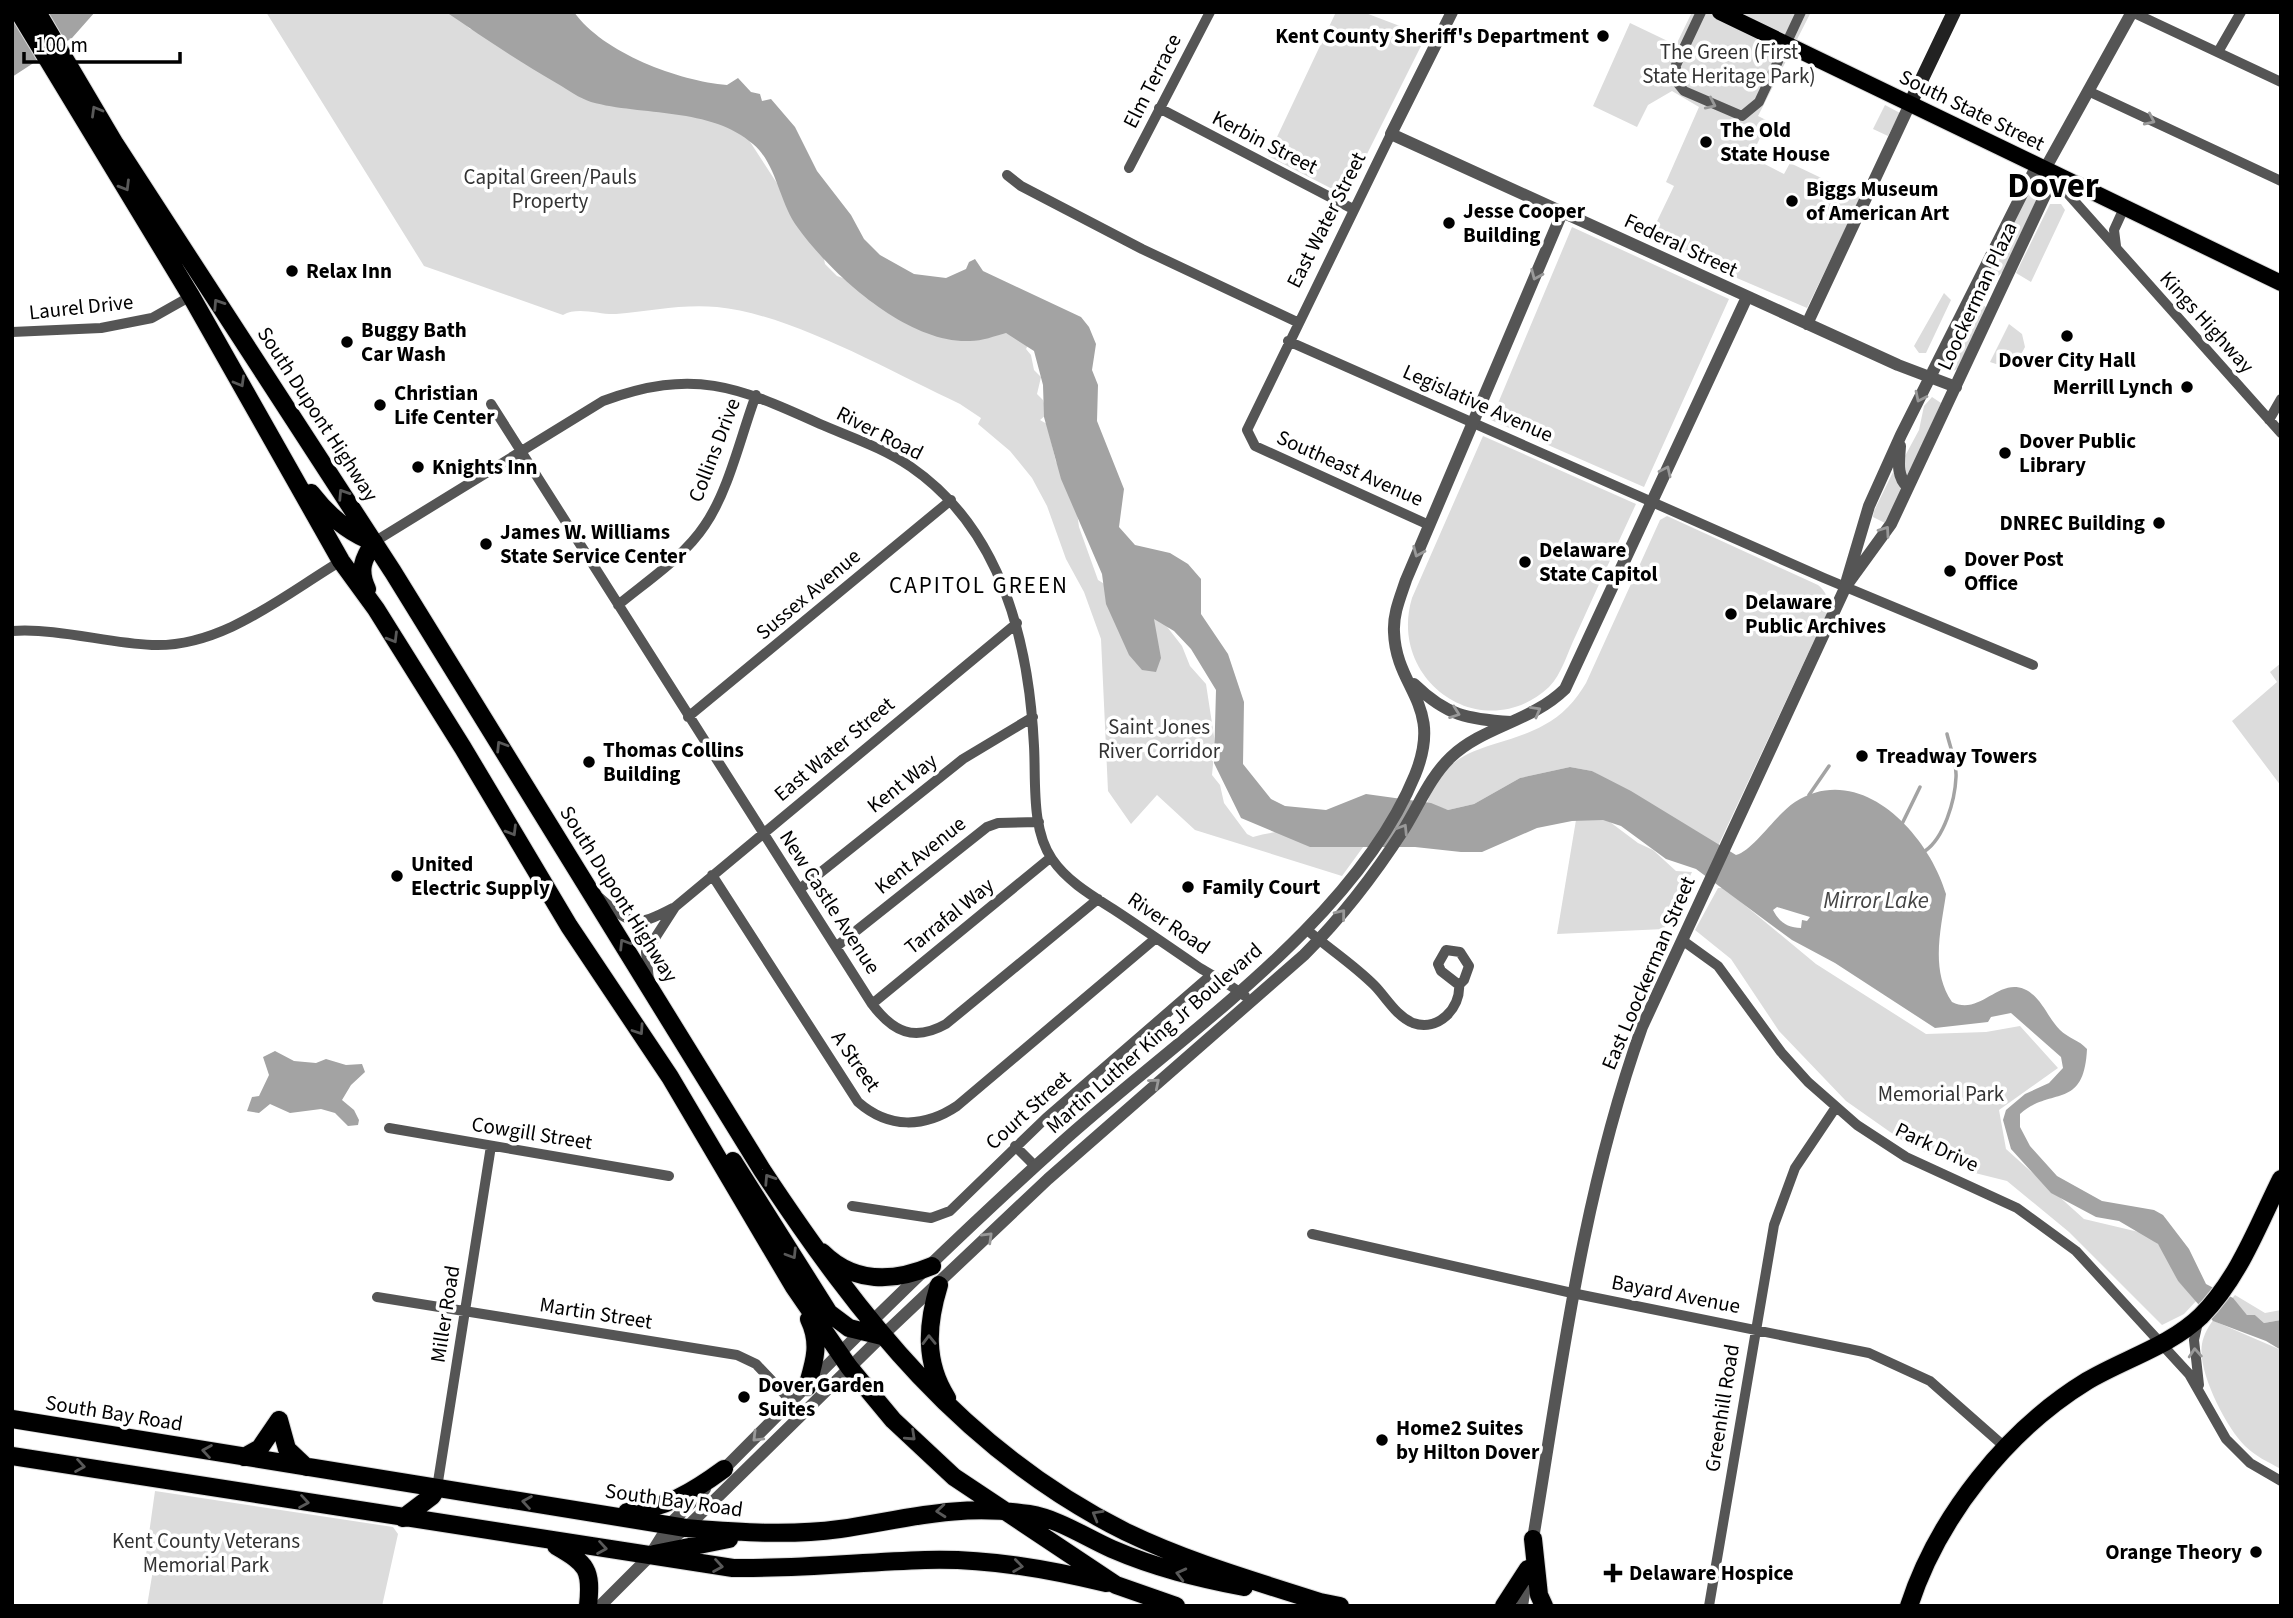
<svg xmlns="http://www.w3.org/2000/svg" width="2293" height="1618" font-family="'Source Sans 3',sans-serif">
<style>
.green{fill:#dcdcdc}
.water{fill:#a3a3a3;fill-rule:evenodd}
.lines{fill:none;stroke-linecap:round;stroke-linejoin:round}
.stream{stroke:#a3a3a3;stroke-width:3.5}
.primary-casing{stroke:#dbdbdb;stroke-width:18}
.trunk-casing{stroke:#dbdbdb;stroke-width:20}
.minor{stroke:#555;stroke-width:10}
.tertiary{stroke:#555;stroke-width:12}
.secondary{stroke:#222;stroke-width:14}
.primary{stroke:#000;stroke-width:16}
.trunk{stroke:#000;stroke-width:18}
.oneway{stroke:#999}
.oneway2{stroke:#595959}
.poi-dot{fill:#000;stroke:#fff;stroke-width:2.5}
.labels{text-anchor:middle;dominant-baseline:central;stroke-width:7;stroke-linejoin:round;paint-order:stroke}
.poi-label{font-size:21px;font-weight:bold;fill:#000;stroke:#fff;text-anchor:start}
.park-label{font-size:21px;fill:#333;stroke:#fff}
.street-label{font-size:21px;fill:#000;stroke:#fff}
.neighbourhood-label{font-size:23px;letter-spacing:2px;fill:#000;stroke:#fff}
.water-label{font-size:23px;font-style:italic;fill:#444;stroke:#fff}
.town-label{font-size:35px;font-weight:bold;fill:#000;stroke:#fff}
</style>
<rect width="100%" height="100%" fill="#fff"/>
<!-- green -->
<path class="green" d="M266,12H453L470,29L486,31L741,128L823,254L825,264L837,276L1030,341L1026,349L1031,355L1034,370L1041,377L1037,394L1043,400L1047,414L1040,420L1054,428L1049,433L1056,462L1072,475L1079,527L1098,580L1161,619L1182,646L1190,666L1206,684L1215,743L1212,775L1220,785L1224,803L1247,834L1253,837C1289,826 1332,830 1366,843L1342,876L1195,830L1157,795L1131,824L1108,791L1101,639L1084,592L1066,559L1047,506L1032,478L1010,451L978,424L981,418L960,404C891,372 791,314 717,307C682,304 651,311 616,314C600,315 578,306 563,315L424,266Z
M1336,12H1363L1426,36L1346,196L1268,156Z
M1692,12H1811L1758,116L1768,121L1751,157L1784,174L1790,163L1861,197L1807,308L1648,240L1674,186L1666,182L1699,107L1672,91L1648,105L1637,127L1593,106L1630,23L1676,45Z
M1885,105L1900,113L1888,136L1873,129Z
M2039,177L2044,183L2003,272L1997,277L1993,275L1992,269L2034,179Z
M2050,204H2061L2065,210L2031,282L2016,273Z
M1572,227L1729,299L1644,487L1491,420Z
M1944,293L1951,300L1926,353H1919L1914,346Z
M1978,301L1987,308L1957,369L1952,372L1943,362L1973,304Z
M2009,324L2022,334L2025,347L2017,362L2002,366L1990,362Z
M1932,397L1941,403L1908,476L1905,473V456L1919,430L1924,406Z
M1483,436L1636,504C1616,547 1596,591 1576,635C1568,651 1562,674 1549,687C1483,748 1387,681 1412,598Z
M1893,472L1902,487L1900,496L1885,523L1873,517L1874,511Z
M1667,516L1818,585C1828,593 1830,602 1826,615L1718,846L1592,771L1570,767L1520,778L1474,804L1448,810L1427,803C1447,741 1501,750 1544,725C1562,716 1576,700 1586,683L1660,520Z
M2281,663V786L2232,721L2277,682L2270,672Z
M1577,814L1606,819L1638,843L1653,850L1676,871L1692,872L1664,929L1557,934Z
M1718,888H1724L1816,964L1926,1034L1986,1032L2020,1026L2058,1068L1999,1110L2006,1149L2084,1219L2143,1233L2162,1247L2178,1281L2197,1300L2184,1314L2162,1325L2069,1232L2007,1181L1971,1172L1910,1146L1846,1101L1779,1031L1731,959L1695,930Z
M2235,1295L2265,1313L2281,1310V1320L2264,1323L2255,1315H2247L2238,1305L2214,1321L2281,1350V1469C2268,1462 2255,1456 2245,1446C2226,1427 2197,1371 2202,1344C2206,1324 2222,1310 2235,1295Z
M155,1491L393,1527L398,1534L382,1606H147L154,1564L145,1562Z"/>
<!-- water -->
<path class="water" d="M12,12H95L72,38L12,77Z
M446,12H574C603,53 679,81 727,85L738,78L751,92L760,94L762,101L771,99L795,127L817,171L851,215L864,239L880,255L914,274L946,278L966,269L969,262L975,259L983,271L1081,317L1089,327L1096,344L1092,370L1098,385L1097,421L1124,489L1119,527L1135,545L1170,553L1188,564L1201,579V614L1228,654L1244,702L1243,764L1271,799L1285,806L1326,810L1366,794L1431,803L1448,810L1474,804L1520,778L1570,767L1592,771L1631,791L1736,855C1754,850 1775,815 1795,802C1861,760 1929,835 1946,894C1941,929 1930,970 1952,1002C1980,1016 1998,978 2024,989C2041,996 2047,1017 2060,1030C2068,1038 2079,1040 2087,1049C2084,1111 2051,1086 2020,1114V1127L2030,1146L2057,1176L2102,1201L2154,1210L2163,1215L2189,1249L2206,1284L2233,1298L2247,1315H2255L2264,1323L2281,1320V1350L2266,1341L2213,1321L2178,1281L2158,1244L2119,1221L2096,1217L2051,1193L2011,1149L2003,1120L2006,1110L2025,1094L2049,1083L2063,1068L2061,1057L2011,1013L1991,1017L1988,1022L1935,1028L1835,963L1792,940L1696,869L1666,859L1621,826L1603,820L1572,821L1537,828L1482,852H1461L1415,847H1310L1241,818L1214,763L1216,690L1191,649L1174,631L1154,619L1161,658L1156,672L1142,670L1129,655L1106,604L1102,574L1061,479L1044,417L1043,385L1034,351L1006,333C995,336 982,341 970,341C908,344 832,275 798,228C779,203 777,164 753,144C711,107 642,116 591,102C579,98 568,90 558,84C519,62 483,37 446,12ZM1777,907L1810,917L1807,921L1802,920L1801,928C1788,928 1779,922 1773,910Z
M275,1051L294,1061L316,1063L326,1059L346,1065L362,1064L365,1072L351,1085L342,1100L354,1110L359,1120L358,1125L348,1126L335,1113L321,1109L290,1113L270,1104L259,1113L247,1111L252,1097L259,1096L269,1075L263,1057Z"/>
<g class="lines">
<!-- stream -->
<path class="stream" d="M1809,795L1829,766
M1901,826L1920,787
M1925,851C1944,838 1955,801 1956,777C1957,763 1950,747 1947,734"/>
<defs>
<path id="primary" d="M1720,12L2281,283"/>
<path id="trunk" d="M19,12L191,296L341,561L376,609L463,748L569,926L670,1077L794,1287L849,1367L893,1420L954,1477L1116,1585L1176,1606
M37,12L115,144L393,572L762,1170C860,1318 963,1451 1126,1532C1188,1562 1255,1581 1320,1602L1340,1606
M311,493C328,515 348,533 374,542C363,559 358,570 367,589
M733,1161L829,1313L849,1328L882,1336
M822,1252C854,1284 894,1282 932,1266
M939,1285C927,1324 924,1362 947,1398
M807,1387C814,1363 821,1344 809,1319
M12,1419L686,1528C738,1532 788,1536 840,1529C907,1519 959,1503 1029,1514C1059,1519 1085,1537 1112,1549C1156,1568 1198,1578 1244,1587
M279,1420L287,1449L306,1467
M12,1456L733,1568C798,1569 861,1562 925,1560C986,1558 1047,1569 1106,1583
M244,1457L260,1448L279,1420
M627,1512C665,1509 694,1491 724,1469
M403,1518L432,1496L437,1488
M1533,1539L1539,1595L1544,1606
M556,1546C587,1564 592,1569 588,1606
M654,1554L729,1539
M1504,1606L1528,1569
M1909,1606C1938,1517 2007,1430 2087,1381C2124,1359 2170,1346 2201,1316C2239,1278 2258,1225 2281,1179"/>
</defs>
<!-- primary casing -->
<use href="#primary" class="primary-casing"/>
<!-- trunk casing -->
<use href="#trunk" class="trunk-casing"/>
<!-- minor -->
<path class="minor" d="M1701,12L1676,65V81L1684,91L1742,116L1759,102L1801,12
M2132,12L2281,82
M2218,52L2241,12
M2088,91L2281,181
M1159,108L1353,209
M1391,134L1247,430L1255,446L1429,525
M1129,168L1210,12
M1007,175L1021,186L1142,249L1297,322
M2052,176L2281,433
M2116,246L2114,230L2124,208
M12,332L101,328L152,318L191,296
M1288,341L1824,578L2033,665
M491,404L872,1004C893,1032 914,1042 946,1024L1098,899
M2269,420L2281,399
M374,542L603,401C694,368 736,386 820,424C850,437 884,448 911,467C1002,530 1029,641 1034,746C1036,780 1031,829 1052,859C1067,881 1091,895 1113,909C1142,928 1171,948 1200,968C1215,977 1231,985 1245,996
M618,605C647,581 684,557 705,525C729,490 741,435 756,395
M12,631C60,628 105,643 152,645C222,648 284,595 341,561
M688,717L951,500
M712,875L858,1102C889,1129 924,1128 957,1106L1156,938
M801,888L963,759L1033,717
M600,898C631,925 635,928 673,908
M1306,929C1328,948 1353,964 1374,985C1386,997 1396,1016 1413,1023C1438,1032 1461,1008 1459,985L1464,980L1469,966L1460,952L1446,950L1438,964L1441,971L1459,985
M1682,940L1718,966L1781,1052L1808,1082L1857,1125L1906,1157L2017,1208L2076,1251L2189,1374L2226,1439L2250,1463L2281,1481
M837,946L987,827L998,823L1039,822
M649,980L646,952L675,907L1017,623
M872,1004L1050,858
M389,1128L669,1176
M1015,1146L1035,1166
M852,1206L931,1218L950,1211L1046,1118L1211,975
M1312,1234L1572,1293L1869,1353L1930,1381L2006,1448
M377,1297L737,1355L756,1364L792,1402
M2199,1318L2194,1340L2199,1385
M437,1488L491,1146
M1709,1606L1774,1225L1795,1168L1836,1107"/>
<!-- tertiary -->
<path class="tertiary" d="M1452,12L1391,134L1898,365L1956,387
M2045,169L2132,12
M1807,324L1910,104
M1900,446C1899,461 1896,476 1908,487
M1847,580L1869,506L1901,435L2024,190L2033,173L2045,169
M1414,684C1447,716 1467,719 1511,722
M720,1473C831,1361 943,1249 1060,1144C1176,1039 1355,922 1415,775C1444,704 1396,690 1394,632C1393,614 1400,598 1406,580L1562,213
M1532,1545C1561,1370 1582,1195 1642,1027L1846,586L1891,524L2046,193L2049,183L2045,169
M654,1549L669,1525L705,1489
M600,1606L650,1556L686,1528L882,1336L1048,1179L1304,955C1342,917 1375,874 1404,829C1419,805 1430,777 1451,757C1484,726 1531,722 1565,689L1747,297
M1522,1606L1527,1574"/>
<!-- secondary -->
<path class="secondary" d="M1910,104L1954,12"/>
<!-- primary -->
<use href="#primary" class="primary"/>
<!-- trunk -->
<use href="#trunk" class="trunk"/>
</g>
<!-- one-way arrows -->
<defs><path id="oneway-chevron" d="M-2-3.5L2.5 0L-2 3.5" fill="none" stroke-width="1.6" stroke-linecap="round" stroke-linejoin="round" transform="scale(1.75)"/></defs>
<g class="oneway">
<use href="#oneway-chevron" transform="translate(1711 104) rotate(25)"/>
<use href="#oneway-chevron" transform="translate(2150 120) rotate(25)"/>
<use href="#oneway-chevron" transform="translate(1536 275) rotate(113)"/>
<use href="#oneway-chevron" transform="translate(1920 397) rotate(116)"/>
<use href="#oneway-chevron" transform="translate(1666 471) rotate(-65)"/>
<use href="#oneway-chevron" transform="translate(1885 531) rotate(-55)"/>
<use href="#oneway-chevron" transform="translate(1418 552) rotate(113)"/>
<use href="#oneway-chevron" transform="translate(1536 711) rotate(-29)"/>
<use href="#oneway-chevron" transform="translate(1455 713) rotate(20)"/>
<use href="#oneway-chevron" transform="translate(1403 829) rotate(-58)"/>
<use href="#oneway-chevron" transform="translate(1341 914) rotate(-51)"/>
<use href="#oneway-chevron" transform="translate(1155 1083) rotate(-40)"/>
<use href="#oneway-chevron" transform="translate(988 1237) rotate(-44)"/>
<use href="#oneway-chevron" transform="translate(2195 1353) rotate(-94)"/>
<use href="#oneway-chevron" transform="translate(757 1437) rotate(135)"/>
</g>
<g class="oneway2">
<use href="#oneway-chevron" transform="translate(96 111) rotate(-120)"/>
<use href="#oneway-chevron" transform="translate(125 186) rotate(59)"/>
<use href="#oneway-chevron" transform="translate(218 304) rotate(-123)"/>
<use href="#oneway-chevron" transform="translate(240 382) rotate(60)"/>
<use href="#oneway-chevron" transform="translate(343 494) rotate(-123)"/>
<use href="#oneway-chevron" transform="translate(393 638) rotate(59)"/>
<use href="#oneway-chevron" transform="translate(501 746) rotate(-122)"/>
<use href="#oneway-chevron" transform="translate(512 831) rotate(59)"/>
<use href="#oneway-chevron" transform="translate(624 944) rotate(-122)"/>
<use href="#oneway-chevron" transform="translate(639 1030) rotate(56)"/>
<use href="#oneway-chevron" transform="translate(769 1179) rotate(-123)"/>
<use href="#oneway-chevron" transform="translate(792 1254) rotate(58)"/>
<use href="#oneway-chevron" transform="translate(929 1340) rotate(-91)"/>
<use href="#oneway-chevron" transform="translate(911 1436) rotate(43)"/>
<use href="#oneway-chevron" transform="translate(207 1451) rotate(-171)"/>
<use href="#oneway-chevron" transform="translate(80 1466) rotate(9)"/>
<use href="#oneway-chevron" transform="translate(304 1502) rotate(9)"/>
<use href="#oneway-chevron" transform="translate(527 1502) rotate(-171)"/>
<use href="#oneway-chevron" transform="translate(941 1511) rotate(175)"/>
<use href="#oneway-chevron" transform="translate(1097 1515) rotate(-150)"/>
<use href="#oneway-chevron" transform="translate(602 1548) rotate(9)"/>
<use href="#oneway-chevron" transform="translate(718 1566) rotate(9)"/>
<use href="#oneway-chevron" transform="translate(1018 1566) rotate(8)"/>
<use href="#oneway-chevron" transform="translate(1181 1574) rotate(-166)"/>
</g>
<!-- markers -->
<g class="poi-dot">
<circle cx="1603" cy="36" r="7"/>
<circle cx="1706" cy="142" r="7"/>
<circle cx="1792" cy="201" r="7"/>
<circle cx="1449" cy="223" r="7"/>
<circle cx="292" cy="271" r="7"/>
<circle cx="2067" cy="336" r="7"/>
<circle cx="347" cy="342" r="7"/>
<circle cx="2187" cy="387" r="7"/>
<circle cx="380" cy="405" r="7"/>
<circle cx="2005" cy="453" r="7"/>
<circle cx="418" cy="467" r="7"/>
<circle cx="2159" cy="523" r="7"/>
<circle cx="486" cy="544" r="7"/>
<circle cx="1525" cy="562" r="7"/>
<circle cx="1950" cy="571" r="7"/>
<circle cx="1731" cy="614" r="7"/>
<circle cx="1862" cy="756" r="7"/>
<circle cx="589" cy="762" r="7"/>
<circle cx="397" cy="876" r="7"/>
<circle cx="1188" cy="887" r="7"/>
<circle cx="744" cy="1397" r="7"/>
<circle cx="1382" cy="1440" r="7"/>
<circle cx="2256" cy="1552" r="7"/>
<path d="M1609.5 1562.5h7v7h7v7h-7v7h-7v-7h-7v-7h7z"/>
</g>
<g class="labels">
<!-- poi labels -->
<g class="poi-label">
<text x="1589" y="36" text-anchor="end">Kent County Sheriff's Department</text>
<text x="1720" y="130">The Old<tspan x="1720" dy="24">State House</tspan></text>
<text x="1806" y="189">Biggs Museum<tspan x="1806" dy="24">of American Art</tspan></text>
<text x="1463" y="211">Jesse Cooper<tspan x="1463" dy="24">Building</tspan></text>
<text x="306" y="271">Relax Inn</text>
<text x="361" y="330">Buggy Bath<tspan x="361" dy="24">Car Wash</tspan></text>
<text x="2067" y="360" text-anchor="middle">Dover City Hall</text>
<text x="2173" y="387" text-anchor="end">Merrill Lynch</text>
<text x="394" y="393">Christian<tspan x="394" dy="24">Life Center</tspan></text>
<text x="2019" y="441">Dover Public<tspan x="2019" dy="24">Library</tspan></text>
<text x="432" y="467">Knights Inn</text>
<text x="2145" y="523" text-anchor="end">DNREC Building</text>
<text x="500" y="532">James W. Williams<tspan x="500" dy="24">State Service Center</tspan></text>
<text x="1539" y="550">Delaware<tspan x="1539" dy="24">State Capitol</tspan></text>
<text x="1964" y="559">Dover Post<tspan x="1964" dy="24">Office</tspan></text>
<text x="1745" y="602">Delaware<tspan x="1745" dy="24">Public Archives</tspan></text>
<text x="603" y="750">Thomas Collins<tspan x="603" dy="24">Building</tspan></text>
<text x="1876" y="756">Treadway Towers</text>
<text x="411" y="864">United<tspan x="411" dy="24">Electric Supply</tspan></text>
<text x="1202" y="887">Family Court</text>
<text x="758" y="1385">Dover Garden<tspan x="758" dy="24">Suites</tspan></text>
<text x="1396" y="1428">Home2 Suites<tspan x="1396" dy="24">by Hilton Dover</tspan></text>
<text x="2242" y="1552" text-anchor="end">Orange Theory</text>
<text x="1629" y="1573">Delaware Hospice</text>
</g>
<!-- park labels -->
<g class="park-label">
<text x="1729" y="52">The Green (First<tspan x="1729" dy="24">State Heritage Park)</tspan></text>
<text x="550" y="177">Capital Green/Pauls<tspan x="550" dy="24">Property</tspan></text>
<text x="1159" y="727">Saint Jones<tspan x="1159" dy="24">River Corridor</tspan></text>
<text x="1941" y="1094">Memorial Park</text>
<text x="206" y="1541">Kent County Veterans<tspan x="206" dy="24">Memorial Park</tspan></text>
</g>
<!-- street labels -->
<g class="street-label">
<text transform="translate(1152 81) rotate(-63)">Elm Terrace</text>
<text transform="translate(1972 110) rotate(26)">South State Street</text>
<text transform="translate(1265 142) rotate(27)">Kerbin Street</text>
<text transform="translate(1326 220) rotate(-63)">East Water Street</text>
<text transform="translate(1681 245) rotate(25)">Federal Street</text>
<text transform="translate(1977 296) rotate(-65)">Loockerman Plaza</text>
<text transform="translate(81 307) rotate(-6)">Laurel Drive</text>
<text transform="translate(2207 322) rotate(48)">Kings Highway</text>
<text transform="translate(1478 403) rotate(24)">Legislative Avenue</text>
<text transform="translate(318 414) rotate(57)">South Dupont Highway</text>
<text transform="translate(880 433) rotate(27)">River Road</text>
<text transform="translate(714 450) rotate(-69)">Collins Drive</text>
<text transform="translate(1350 468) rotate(24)">Southeast Avenue</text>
<text transform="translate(808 594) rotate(-40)">Sussex Avenue</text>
<text transform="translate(834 749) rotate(-40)">East Water Street</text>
<text transform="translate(902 783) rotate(-38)">Kent Way</text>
<text transform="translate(920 855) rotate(-39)">Kent Avenue</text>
<text transform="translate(619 894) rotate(58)">South Dupont Highway</text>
<text transform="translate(830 902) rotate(57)">New Castle Avenue</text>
<text transform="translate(949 916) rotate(-39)">Tarrafal Way</text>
<text transform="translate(1169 923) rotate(34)">River Road</text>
<text transform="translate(1648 973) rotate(-67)">East Loockerman Street</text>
<text transform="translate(1154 1038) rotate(-41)">Martin Luther King Jr Boulevard</text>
<text transform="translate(856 1061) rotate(55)">A Street</text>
<text transform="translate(1028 1110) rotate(-42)">Court Street</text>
<text transform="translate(532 1133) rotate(9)">Cowgill Street</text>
<text transform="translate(1937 1147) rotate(25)">Park Drive</text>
<text transform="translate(1676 1294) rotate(11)">Bayard Avenue</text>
<text transform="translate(596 1313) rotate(9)">Martin Street</text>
<text transform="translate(445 1314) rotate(-81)">Miller Road</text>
<text transform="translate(1722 1408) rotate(-81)">Greenhill Road</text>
<text transform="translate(114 1413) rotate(9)">South Bay Road</text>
<text transform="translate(674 1500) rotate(8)">South Bay Road</text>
</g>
<!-- neighbourhood labels -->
<g class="neighbourhood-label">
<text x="979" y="585">CAPITOL GREEN</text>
</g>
<!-- water labels -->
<g class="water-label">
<text x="1876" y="900">Mirror Lake</text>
</g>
<!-- town labels -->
<g class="town-label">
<text x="2053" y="186">Dover</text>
</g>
</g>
<!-- border -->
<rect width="2293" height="1618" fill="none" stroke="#000000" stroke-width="28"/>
<!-- scale -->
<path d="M24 52v10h156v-10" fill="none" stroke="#000000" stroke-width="3.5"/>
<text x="35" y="52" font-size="21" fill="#000000" stroke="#ffffff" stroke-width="5" paint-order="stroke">100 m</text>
</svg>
